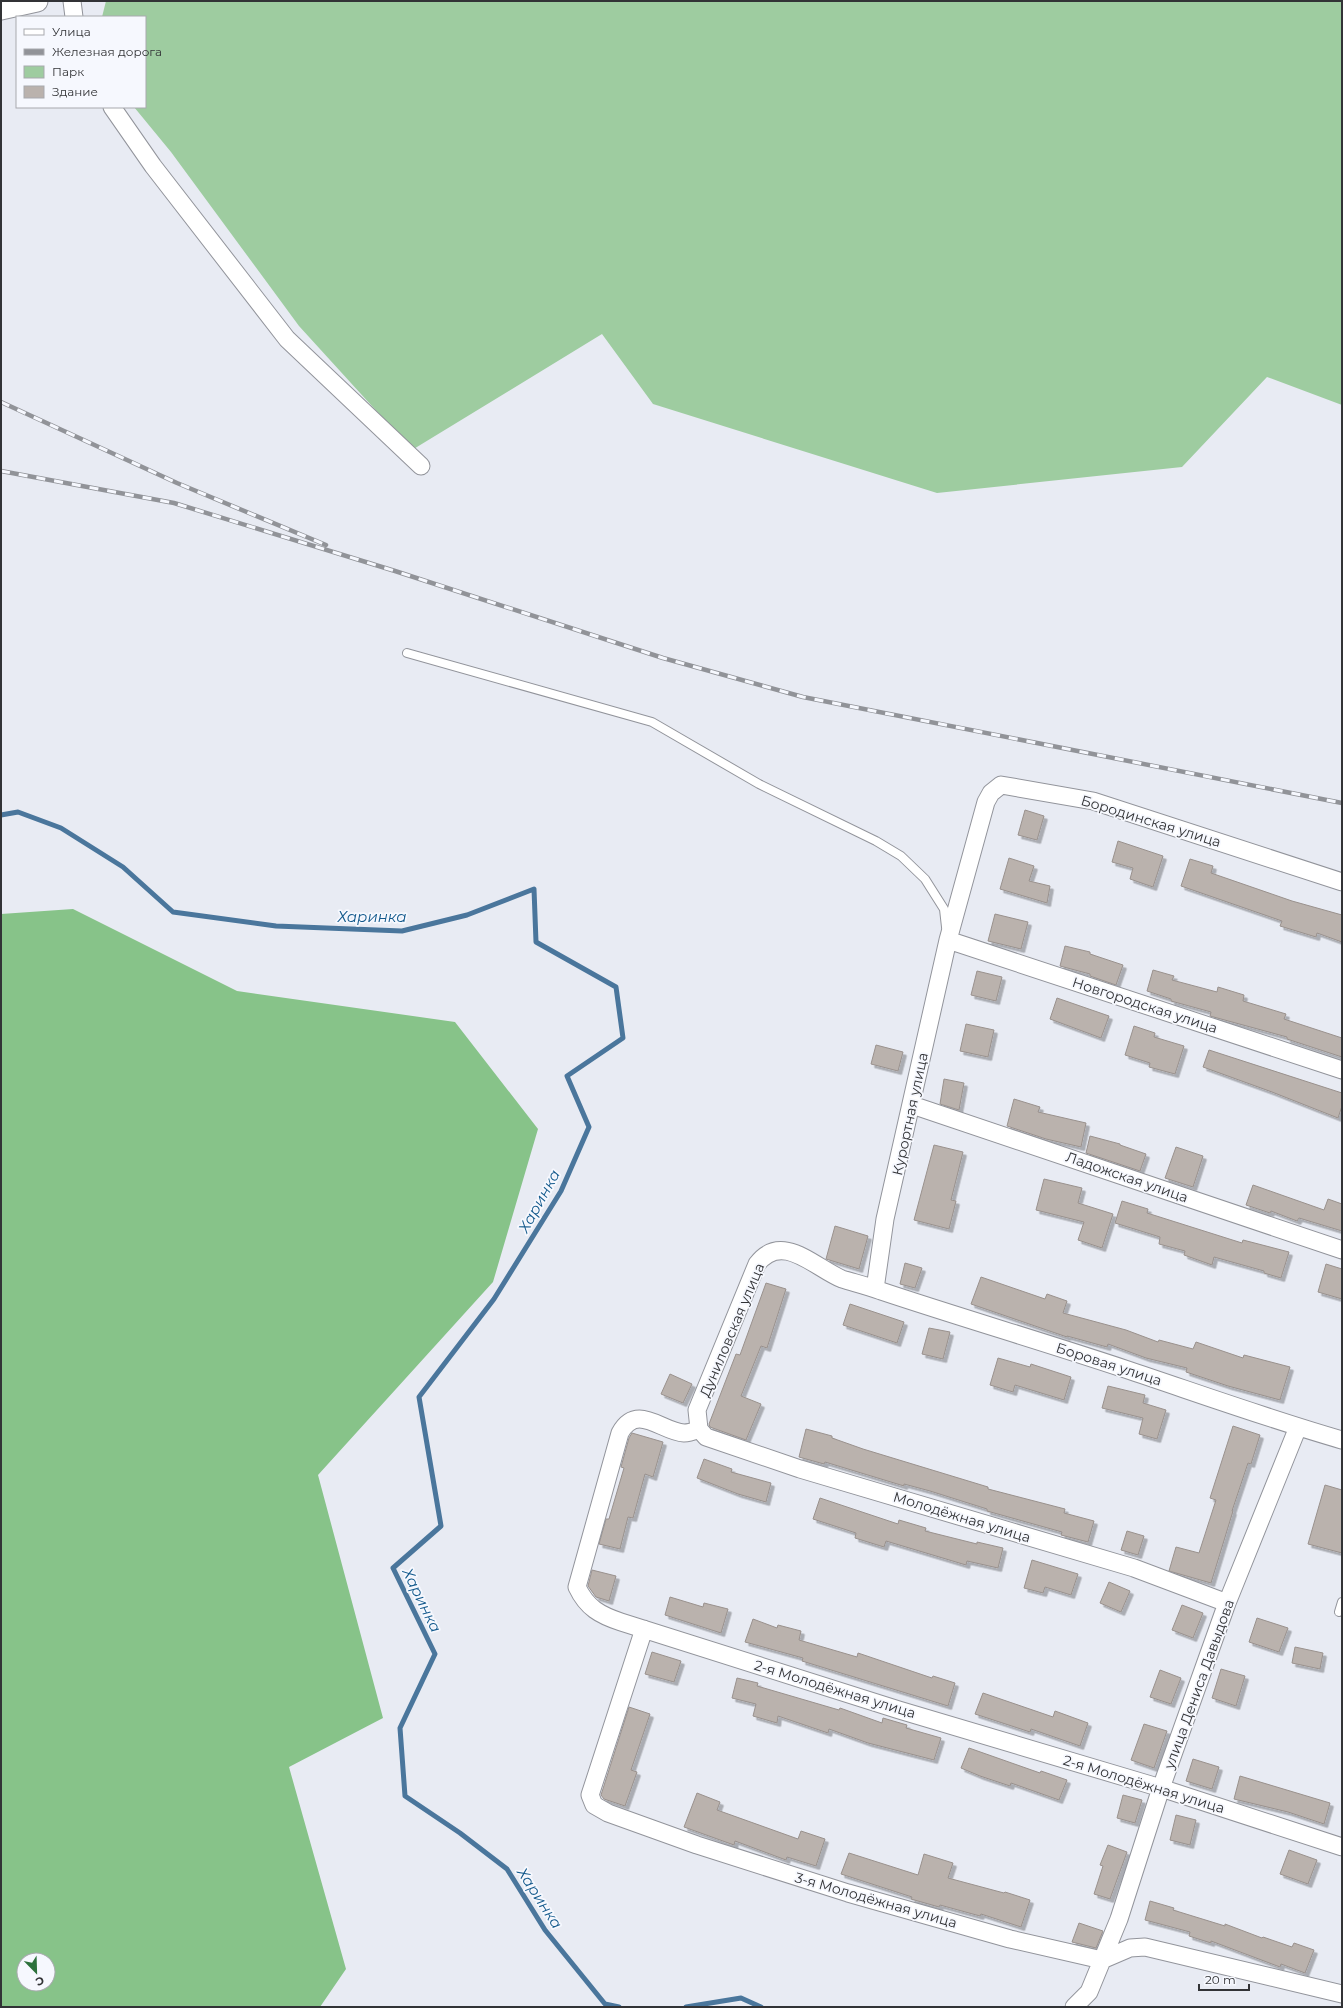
<svg xmlns="http://www.w3.org/2000/svg" width="1343" height="2008" font-family="Montserrat,sans-serif">
<style>
.green{fill:#9ecca0}
.forest{fill:#87c389;fill-rule:evenodd}
.lines{fill:none;stroke-linecap:round;stroke-linejoin:round}
.stream{stroke:#4a769c;stroke-width:5}
.building{fill:#bab2ad;stroke:#99918d;filter:url(#shadow)}
.service-casing{stroke:#92949b;stroke-width:10}
.minor-casing{stroke:#92949b;stroke-width:19}
.tertiary-casing{stroke:#92949b;stroke-width:23}
.service{stroke:#fff;stroke-width:8}
.minor{stroke:#fff;stroke-width:17}
.tertiary{stroke:#fff;stroke-width:21}
.rail-casing{stroke:#919398;stroke-width:4.5}
.rail{stroke:#f6f8fe;stroke-width:3;stroke-dasharray:9;stroke-linecap:butt}
.labels{text-anchor:middle;dominant-baseline:central;stroke-width:3.5;stroke-linejoin:round;paint-order:stroke}
.street-label{font-size:14px;fill:#323336;stroke:#f6f8fe}
.water-label{font-size:15px;font-style:italic;fill:#13598c;stroke:#f6f8fe}
</style>
<defs>
<filter id="shadow"><feDropShadow dx="3.5" dy="3.5" stdDeviation="0" flood-color="#0004"/></filter>
</defs>
<rect width="100%" height="100%" fill="#e8ebf3"/>
<!-- green -->
<path class="green" d="M106,1H1342V405L1267,377L1182,467L937,493L653,404L602,334L412,450L299,326L171,152L134,107H145V17H102Z"/>
<!-- forest -->
<path class="forest" d="M73,909L237,991L455,1022L538,1129L493,1282L318,1475L383,1718L289,1767L346,1969L320,2007H1V914ZM24,1960H48V1984H24Z"/>
<g class="lines">
<!-- stream -->
<path class="stream" d="M1,815L18,812L61,828L123,867L173,912L276,926L402,931L467,915L534,889L536,942L616,987L623,1038L567,1076L589,1127L561,1191L494,1299L419,1397L441,1526L393,1568L435,1654L400,1728L405,1796L460,1833L507,1869L545,1930L605,2004L619,2007
M686,2007L741,1998L761,2007"/>
</g>
<!-- building -->
<path class="building" d="M1025,810L1044,816L1037,840L1018,835Z
M1118,841L1163,856L1153,887L1130,879L1133,868L1112,862Z
M1009,858L1034,866L1029,881L1050,886L1047,903L1000,889Z
M1190,859L1213,866L1211,873L1292,901L1342,915V942L1317,933L1316,937L1280,926L1282,921L1181,886Z
M995,914L1028,922L1021,949L988,941Z
M1065,946L1090,952V954L1123,965L1116,985L1090,976V974L1060,966Z
M1153,970L1174,976L1172,980L1217,992L1218,987L1244,995L1243,1001L1286,1014L1284,1019L1342,1038V1057L1287,1039V1037L1210,1016L1211,1012L1171,1001V999L1147,991Z
M977,971L1002,977L996,1001L971,995Z
M1057,998L1109,1016L1101,1038L1050,1019Z
M966,1024L994,1030L988,1057L960,1051Z
M1134,1026L1155,1033L1154,1037L1184,1046L1175,1074L1149,1067L1150,1063L1125,1055Z
M876,1045L903,1052L898,1071L871,1064Z
M1209,1050L1342,1093V1106L1338,1118L1272,1092L1203,1067Z
M944,1079L964,1083L959,1110L940,1104Z
M1014,1099L1040,1107L1038,1112L1086,1123L1081,1147L1046,1139L1007,1126Z
M1090,1136L1120,1144V1145L1146,1154L1140,1171L1086,1153Z
M934,1145L963,1152L951,1200L956,1201L949,1229L914,1220Z
M1176,1147L1203,1156L1193,1187L1165,1178Z
M1044,1179L1082,1188L1078,1203L1113,1214L1102,1248L1078,1240L1084,1222L1036,1210Z
M1253,1185L1324,1210L1328,1199L1342,1204V1231L1299,1218L1297,1221L1271,1211L1270,1213L1246,1205Z
M1122,1201L1148,1209L1147,1213L1242,1243L1243,1240L1289,1252L1281,1278L1264,1273V1271L1214,1257L1212,1265L1184,1255L1185,1251L1159,1244L1160,1237L1115,1223Z
M835,1226L868,1236L859,1269L826,1259Z
M905,1263L922,1268L915,1288L900,1284Z
M1326,1264L1342,1269V1299L1318,1292Z
M981,1277L1045,1299L1047,1294L1067,1301L1063,1313L1126,1330L1158,1342L1159,1340L1193,1349L1196,1342L1243,1358L1244,1355L1290,1367L1280,1400L1228,1386L1186,1372L1187,1368L1146,1358L1108,1344L1107,1347L1067,1336V1337L971,1304Z
M766,1283L786,1289L767,1348L761,1346L741,1396L761,1404L746,1440L710,1427L709,1424L736,1354L740,1355Z
M850,1304L904,1322L897,1343L843,1325Z
M929,1328L950,1332L943,1359L922,1354Z
M998,1358L1030,1367L1031,1364L1071,1377L1064,1400L1015,1385L1013,1392L990,1385Z
M670,1374L692,1384L683,1403L661,1394Z
M1108,1386L1145,1395L1143,1403L1166,1410L1157,1439L1139,1434L1143,1418L1102,1408Z
M1233,1426L1260,1435L1251,1464L1248,1463L1232,1511H1233L1211,1583L1169,1571L1176,1547L1199,1553L1216,1500L1210,1498Z
M806,1429L832,1436V1438L863,1449L988,1487V1489L1065,1509L1064,1513L1094,1521L1088,1542L1061,1535L1062,1532L987,1511V1509L930,1491L904,1484V1486L825,1462L824,1464L799,1457Z
M632,1433L663,1442L653,1477L645,1474L633,1518L628,1517L620,1549L599,1544L606,1519H609L624,1468L621,1467L629,1438Z
M704,1459L732,1469L731,1472L771,1483L766,1502L738,1494L697,1478Z
M1325,1485L1342,1490V1553L1308,1544Z
M820,1498L898,1524L899,1520L926,1528L925,1531L977,1544V1542L1003,1548L998,1568L967,1561L966,1565L886,1541L884,1547L855,1538L856,1533L813,1519Z
M1127,1531L1144,1536L1138,1555L1121,1550Z
M1032,1560L1078,1574L1071,1595L1045,1587L1043,1593L1024,1588Z
M592,1570L616,1576L609,1601L596,1597L588,1586Z
M1109,1582L1130,1591L1121,1612L1100,1603Z
M670,1597L703,1607L704,1603L728,1609L721,1633L665,1615Z
M1182,1605L1203,1613L1193,1638L1172,1630Z
M1257,1618L1288,1628L1279,1652L1249,1642Z
M753,1619L777,1628L778,1625L801,1631L799,1640L857,1657L858,1653L932,1678L933,1676L955,1683L948,1706L802,1661L803,1658L745,1642Z
M1295,1647L1323,1653L1320,1669L1292,1663Z
M652,1652L681,1661L674,1682L645,1674Z
M1221,1669L1245,1676L1236,1706L1212,1698Z
M1160,1670L1181,1678L1171,1704L1150,1697Z
M737,1678L758,1683L757,1686L839,1710L840,1708L882,1723L883,1718L907,1725L906,1728L941,1738L934,1760L868,1743L829,1729L828,1733L778,1716L777,1723L753,1716L756,1704L732,1698Z
M983,1693L1053,1717L1055,1711L1088,1723L1080,1746L1031,1729L1030,1732L975,1714Z
M629,1707L650,1714L631,1770L637,1772L625,1806L604,1799L601,1795Z
M1144,1724L1167,1731L1154,1768L1131,1760Z
M969,1748L1040,1773L1041,1771L1067,1780L1059,1800L1011,1783L1010,1786L980,1776L961,1768Z
M1193,1759L1219,1767L1212,1789L1186,1781Z
M1240,1776L1330,1803L1324,1824L1288,1812L1234,1799Z
M697,1793L720,1802L717,1810L798,1839L801,1831L825,1839L816,1866L787,1857L786,1860L735,1841L734,1845L684,1827Z
M1123,1795L1142,1800L1135,1823L1117,1818Z
M1176,1815L1196,1820L1190,1845L1170,1840Z
M1108,1845L1127,1852L1110,1899L1094,1894L1103,1866L1100,1865Z
M1289,1850L1317,1860L1308,1884L1280,1874Z
M849,1853L918,1875L924,1854L953,1863L948,1878L1004,1893L1005,1892L1030,1900L1021,1927L981,1914L980,1916L940,1905L939,1907L911,1899L912,1897L841,1874Z
M1150,1901L1174,1908L1173,1910L1225,1926V1924L1262,1938L1263,1937L1292,1947L1294,1943L1314,1950L1305,1973L1281,1964L1280,1967L1211,1941V1943L1189,1936L1190,1932L1145,1920Z
M1079,1923L1103,1931L1096,1948L1072,1942Z"/>
<g class="lines">
<defs>
<path id="service" d="M407,653L652,722L759,784L876,841L901,856L925,879L944,909L946,927
M1339,1612L1342,1602"/>
<path id="minor" d="M72,1L74,17
M112,107L153,166L287,339L421,466
M948,940L1342,1070
M912,1105L1342,1250
M875,1289L885,1219L948,940L986,802L991,793L1001,785L1093,801L1342,882
M699,1429C694,1431 690,1433 684,1433C662,1432 637,1402 620,1433L577,1587C587,1608 600,1615 621,1622L899,1710L1161,1788L1342,1847
M1227,1603L1134,1568L800,1469L706,1437L699,1429L697,1410L757,1264C782,1231 815,1268 842,1279C855,1283 868,1286 881,1291C962,1318 1044,1342 1125,1369C1197,1393 1269,1419 1342,1440
M644,1629L590,1795L594,1805L608,1813L697,1845L848,1893L1010,1939L1102,1960L1130,1948L1145,1947L1342,1994
M1074,2007L1089,1992L1119,1919L1161,1788L1227,1603L1298,1427"/>
<path id="tertiary" d="M1,9L37,1"/>
</defs>
<!-- service casing -->
<use href="#service" class="service-casing"/>
<!-- minor casing -->
<use href="#minor" class="minor-casing"/>
<!-- tertiary casing -->
<use href="#tertiary" class="tertiary-casing"/>
<!-- service -->
<use href="#service" class="service"/>
<!-- minor -->
<use href="#minor" class="minor"/>
<!-- tertiary -->
<use href="#tertiary" class="tertiary"/>
<defs>
<path id="rail" d="M1,402L177,483L326,545
M1,471L174,503L395,571L663,658L803,697L1342,803"/>
</defs>
<!-- rail casing -->
<use href="#rail" class="rail-casing"/>
<!-- rail -->
<use href="#rail" class="rail"/>
</g>
<g class="labels">
<!-- street labels -->
<g class="street-label">
<text transform="translate(1151 821) rotate(17)">Бородинская улица</text>
<text transform="translate(1145 1005) rotate(18)">Новгородская улица</text>
<text transform="translate(910 1114) rotate(-78)">Курортная улица</text>
<text transform="translate(1127 1177) rotate(19)">Ладожская улица</text>
<text transform="translate(732 1330) rotate(-67)">Дуниловская улица</text>
<text transform="translate(1109 1364) rotate(18)">Боровая улица</text>
<text transform="translate(962 1517) rotate(17)">Молодёжная улица</text>
<text transform="translate(1199 1684) rotate(-70)">улица Дениса Давыдова</text>
<text transform="translate(835 1689) rotate(17)">2-я Молодёжная улица</text>
<text transform="translate(1144 1784) rotate(17)">2-я Молодёжная улица</text>
<text transform="translate(876 1900) rotate(16)">3-я Молодёжная улица</text>
</g>
<!-- water labels -->
<g class="water-label">
<text x="372" y="916">Харинка</text>
<text transform="translate(539 1201) rotate(-61)">Харинка</text>
<text transform="translate(422 1600) rotate(64)">Харинка</text>
<text transform="translate(540 1898) rotate(57)">Харинка</text>
</g>
</g>
<!-- border -->
<rect width="1343" height="2008" fill="none" stroke="#323336" stroke-width="4"/>
<!-- legend -->
<rect x="16" y="16" width="130" height="92" fill="#f6f8fe" stroke="#a8a9ae"/>
<rect x="24" y="29" width="20" height="6" fill="#ffffff" stroke="#a8a9ae"/>
<text x="52" y="36" font-size="12" fill="#323336">Улица</text>
<rect x="24" y="49" width="20" height="6" fill="#919398" stroke="#a8a9ae"/>
<text x="52" y="56" font-size="12" fill="#323336">Железная дорога</text>
<rect x="24" y="66" width="20" height="12" fill="#9ecca0" stroke="#a8a9ae"/>
<text x="52" y="76" font-size="12" fill="#323336">Парк</text>
<rect x="24" y="86" width="20" height="12" fill="#bab2ad" stroke="#a8a9ae"/>
<text x="52" y="96" font-size="12" fill="#323336">Здание</text>
<!-- north arrow -->
<g transform="translate(36 1972) rotate(157)"><circle r="19" fill="#f6f8fe" stroke="#a8a9ae"/>
<path d="M0-3L7 15L0 10L-7 15Z" fill="#2d713c"/>
<text y="-6" font-size="11" font-weight="bold" text-anchor="middle" fill="#323336">С</text>
</g>
<!-- scale -->
<path d="M1199 1984v6h50v-6" fill="none" stroke="#323336" stroke-width="2"/>
<text x="1205" y="1984" font-size="12" fill="#323336" stroke="#f6f8fe" stroke-width="3" paint-order="stroke">20 m</text>
</svg>
